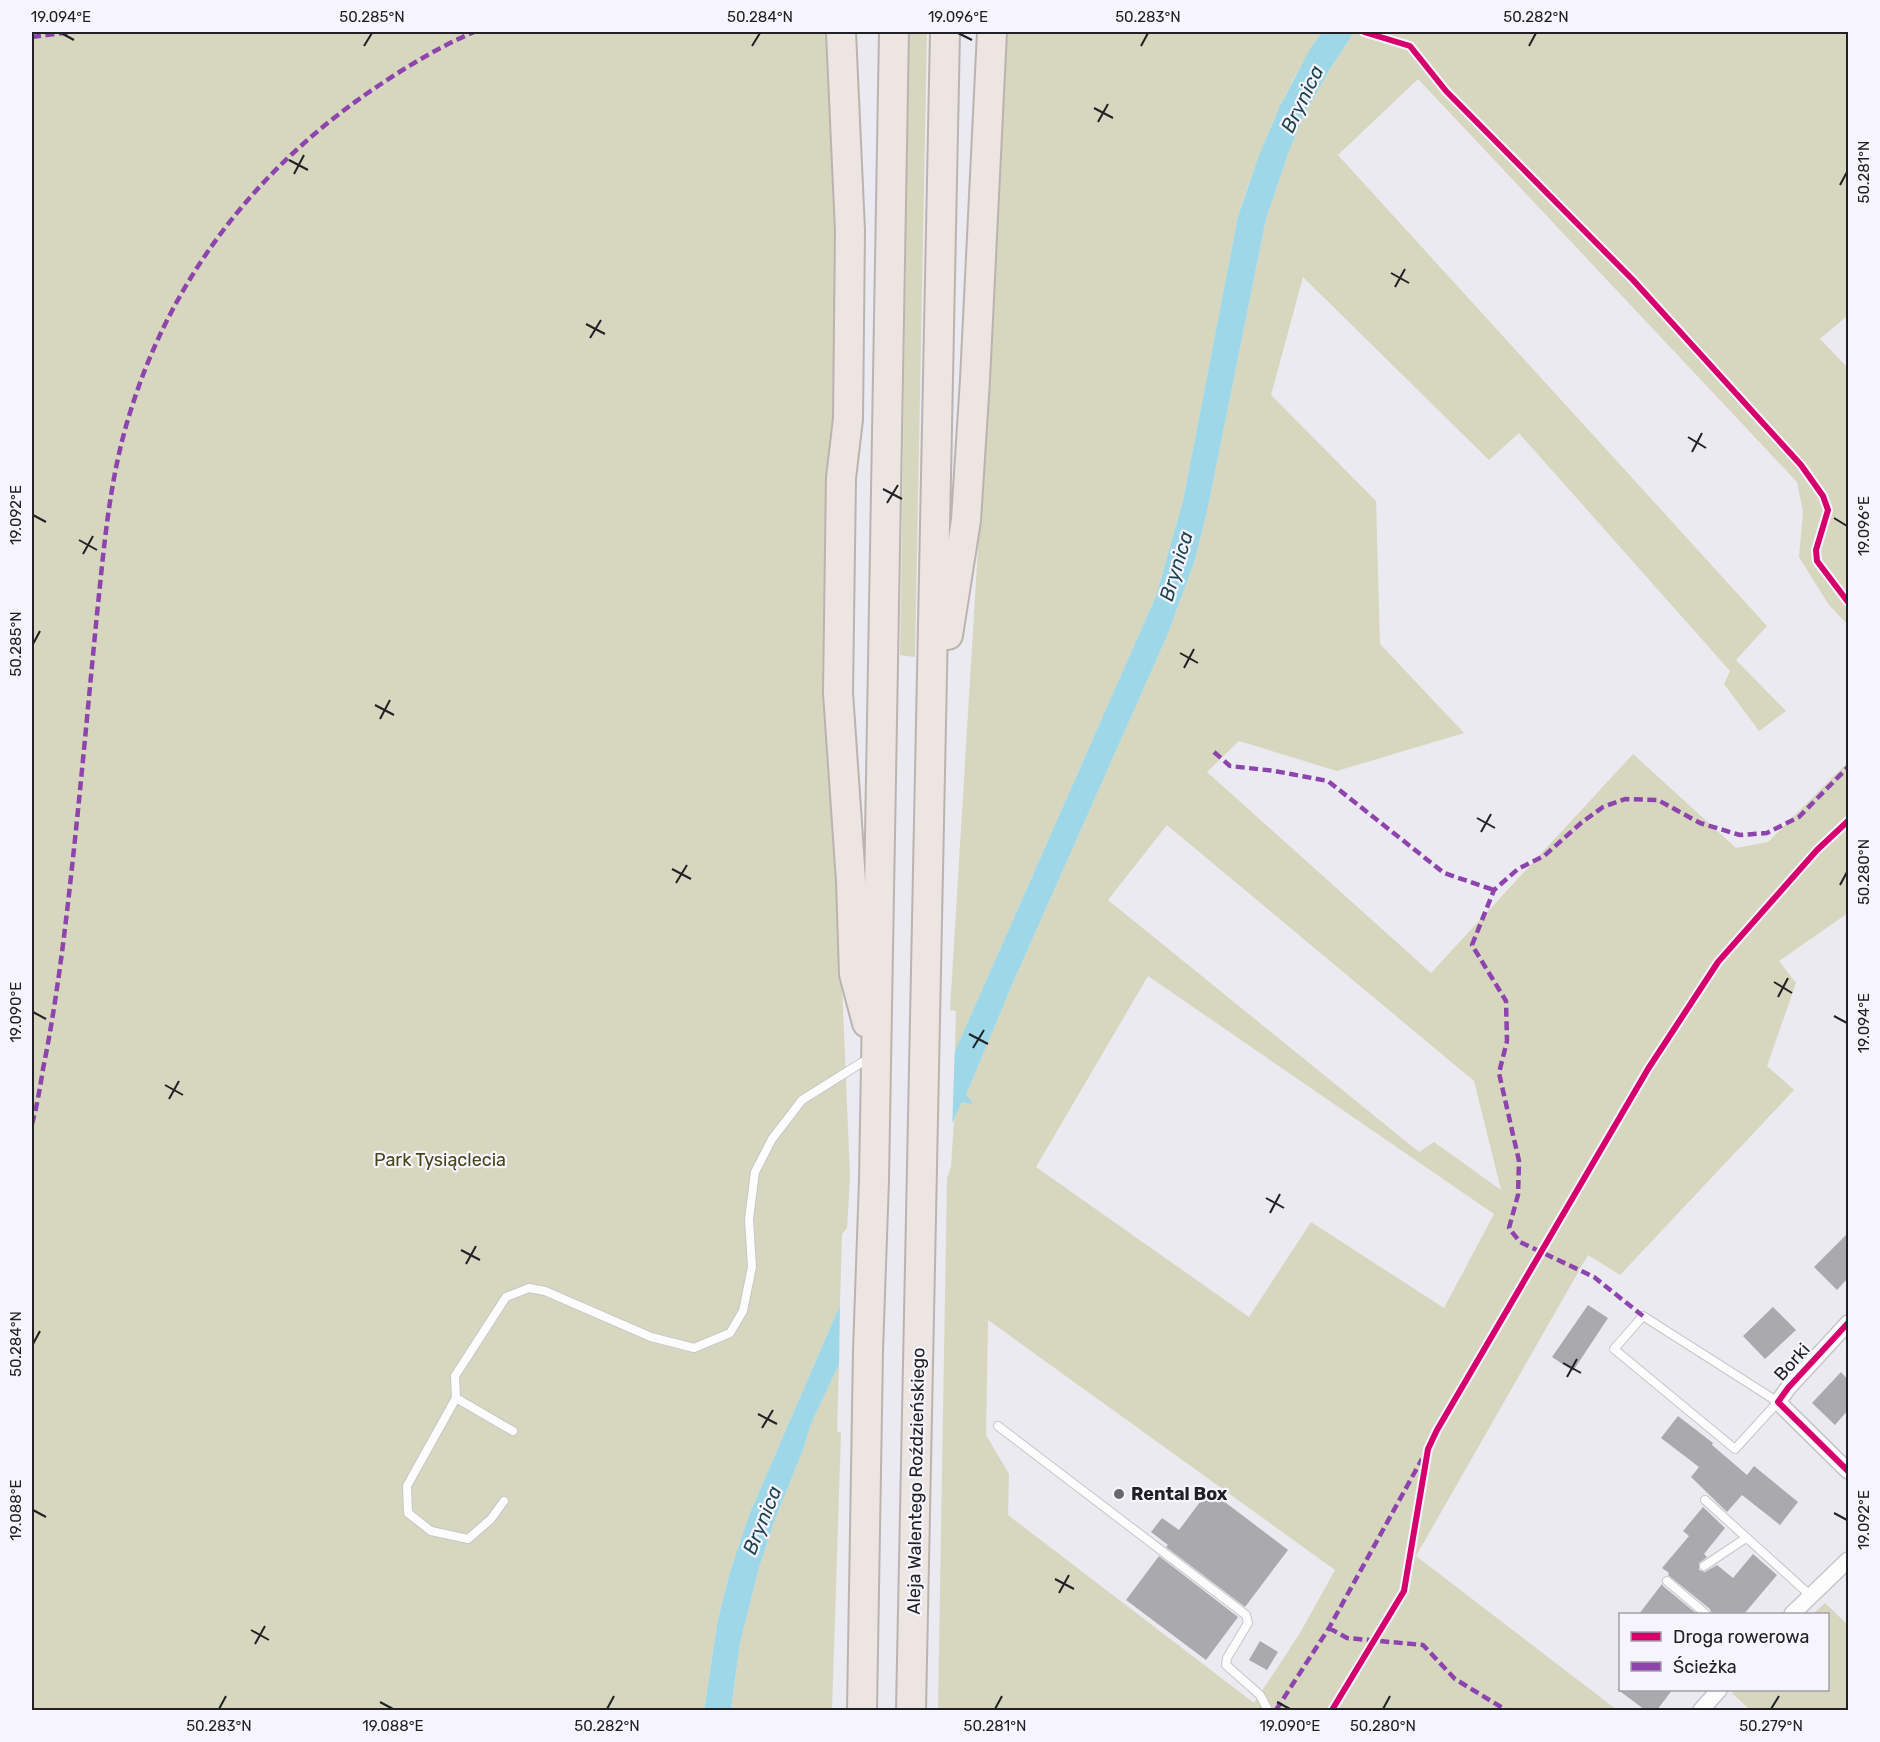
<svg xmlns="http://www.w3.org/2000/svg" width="1880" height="1742" font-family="Rubik,sans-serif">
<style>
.green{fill:#d6d7be;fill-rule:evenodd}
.water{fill:#9ed8e8}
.pier{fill:#eaeaf0}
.building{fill:#aaa9ae}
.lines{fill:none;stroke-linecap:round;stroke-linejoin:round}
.service-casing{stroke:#c6c6ca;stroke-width:10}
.minor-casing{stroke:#c6c6ca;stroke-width:18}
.motorway-casing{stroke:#bbb3b0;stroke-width:32}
.service{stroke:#fcfcfd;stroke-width:8}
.minor{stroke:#fcfcfd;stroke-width:15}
.motorway{stroke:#ece5e1;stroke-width:28}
.quiet{stroke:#8e44ad;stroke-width:4.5;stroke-dasharray:9 4.5;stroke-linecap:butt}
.cycleway-casing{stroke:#f6f5fe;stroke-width:10}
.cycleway{stroke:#d6006c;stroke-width:6}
.ticks{fill:none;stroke:#212125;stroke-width:2}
.poi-dot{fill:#67676c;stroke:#f6f5fe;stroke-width:2}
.labels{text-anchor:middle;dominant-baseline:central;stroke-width:4.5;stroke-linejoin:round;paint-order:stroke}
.park-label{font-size:18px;fill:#454616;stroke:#f6f5fe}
.street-label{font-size:18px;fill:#212125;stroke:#f6f5fe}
.poi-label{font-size:18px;font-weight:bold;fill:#212125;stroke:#f6f5fe;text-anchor:start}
.water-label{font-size:20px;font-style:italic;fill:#1e444d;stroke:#f6f5fe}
.neatline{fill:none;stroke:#212125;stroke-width:2}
.ticks-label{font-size:15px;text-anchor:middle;fill:#212125}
</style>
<rect width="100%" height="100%" fill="#eaeaf0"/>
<!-- green -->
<path class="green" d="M32,32H829L837,187L836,840L850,1177L847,1228L842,1234L840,1305L749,1515L730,1572L718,1619L704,1710H32Z
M909,32H927L915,657L900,655Z
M1004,32H1322C1284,88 1259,151 1238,216L1183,501L1156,596L955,1051L956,1011L950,1010L997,235Z
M1354,32H1848V315L1820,339L1848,368V625L1829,605L1799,557L1803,511L1797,482L1418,79L1338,155L1767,626L1736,660L1786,711L1759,731L1724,684L1730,671L1519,433L1489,460L1303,277L1271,395L1376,501L1380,644L1464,733L1337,771L1239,741L1207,772L1431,973L1633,754L1736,848L1768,842L1848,762V913L1779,961L1796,983L1767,1066L1794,1090L1620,1275L1588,1255L1416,1556L1617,1710H938L947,1178L951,1167L954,1120L962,1101H972L966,1095L1012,985L1167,636L1194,563L1207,512L1266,219L1288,154L1304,115L1330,69ZM1167,825L1474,1081L1501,1190L1434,1142L1419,1152L1108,900ZM1148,976L1494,1214L1444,1308L1311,1222L1249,1317L1036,1167ZM988,1320L1335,1570L1300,1633L1254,1703L1008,1515L1009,1474L986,1435Z
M839,1364L837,1431L841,1433L832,1710H731L740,1643L758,1571L774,1522L803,1450L811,1424Z
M1825,1603L1848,1625V1710H1750L1732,1693L1735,1690H1828V1614H1813Z"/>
<!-- water -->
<path class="water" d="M1322,32H1354L1330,69L1304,115L1288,154L1266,219L1207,512L1194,563L1167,636L1012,985L966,1095L972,1101L971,1104L962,1102L811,1424L803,1450L774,1522L758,1571L740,1643L731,1710H704L718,1619L730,1572L749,1515L840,1305L955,1051L1156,596L1183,501L1238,216L1259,155L1279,108L1310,49Z"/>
<!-- pier -->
<path class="pier" d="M955,1043L952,1131L839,1372L840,1297Z"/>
<!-- building -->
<path class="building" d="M1848,1233V1278L1837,1290L1814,1267Z
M1588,1305L1608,1318L1573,1371L1552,1357Z
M1773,1307L1796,1330L1765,1359L1743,1336Z
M1841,1372L1848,1380V1410L1835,1425L1812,1403Z
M1678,1416L1713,1443L1712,1445L1747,1475L1754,1466L1798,1502L1780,1525L1742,1495L1727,1512L1691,1477L1699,1467L1661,1438Z
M1209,1490L1288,1550L1245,1607L1166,1547L1168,1545L1151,1532L1162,1518L1179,1530Z
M1703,1507L1725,1528L1704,1554L1707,1557L1699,1563V1570L1705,1572L1717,1565L1733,1578L1753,1554L1777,1575L1744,1614H1712L1710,1609L1668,1575L1669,1573L1662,1568L1689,1536L1683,1531Z
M1159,1556L1238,1617L1206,1660L1126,1600Z
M1662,1584L1663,1586L1697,1614H1639Z
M1260,1641L1278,1652L1267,1670L1249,1660Z
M1617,1689H1673L1657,1710H1645Z"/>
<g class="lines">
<defs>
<path id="service" d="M1643,1316L1778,1402L1735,1449L1614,1349Z
M456,1398L513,1431
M998,1426L1246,1615L1248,1623L1227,1658L1226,1665L1260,1695L1268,1710
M1705,1500L1811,1596
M504,1501L491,1519L468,1539L431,1531L408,1513L407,1486L456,1398L455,1376L506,1297L529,1288L545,1291L651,1337L694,1348L730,1333L743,1311L752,1267L749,1219L755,1172L772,1139L802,1100L869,1058
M1704,1566L1746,1538
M1667,1581L1706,1614"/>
<path id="minor" d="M1848,1323L1788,1388L1778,1402L1848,1471
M1792,1614L1848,1560
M1701,1710L1719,1690"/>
<path id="motorway" d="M841,32L850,231L848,419L841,478L838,693L851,881L854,974L867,1023
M948,635L966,520L975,380L992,32
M862,1710L868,1351L874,1180L894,32
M911,1710L945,32"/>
</defs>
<!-- service casing -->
<use href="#service" class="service-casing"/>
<!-- minor casing -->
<use href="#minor" class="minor-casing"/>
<!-- motorway casing -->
<use href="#motorway" class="motorway-casing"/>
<!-- service -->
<use href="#service" class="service"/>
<!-- minor -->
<use href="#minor" class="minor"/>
<!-- motorway -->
<use href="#motorway" class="motorway"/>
<!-- quiet -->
<path class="quiet" d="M32,37L71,32
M1214,752L1230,766L1275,771L1328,781L1444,873L1494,890
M32,1124C37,1106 40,1088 43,1069C53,1020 60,970 66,920C78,819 87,716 97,614C104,548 109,481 129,416C171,276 260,164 381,84C411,64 441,46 474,32
M1643,1316L1594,1277L1520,1242L1509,1228L1518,1195L1519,1161L1499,1073L1507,1041L1506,1001L1472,945L1494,890L1518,869L1544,856L1581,823L1603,807L1625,799L1658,800L1700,823L1740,835L1767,833L1799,817L1848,767
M1329,1628L1347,1638L1423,1645L1455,1679L1506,1710
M1276,1710L1329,1628L1422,1459"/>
<defs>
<path id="cycleway" d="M1364,32L1410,46L1446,91L1633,280L1801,465L1823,496L1828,510L1816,550L1817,561L1848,602
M1848,1323L1788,1388L1778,1402L1848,1471
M1332,1710L1404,1591L1428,1449L1437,1430L1648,1069L1718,962L1817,850L1848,821"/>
</defs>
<!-- cycleway casing -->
<use href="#cycleway" class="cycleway-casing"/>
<!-- cycleway -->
<use href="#cycleway" class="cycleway"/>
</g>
<!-- ticks -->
<path class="ticks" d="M61,33L74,40M958,33L972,40M364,46L372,33M752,46L760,33M1141,46L1148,33M1529,46L1536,33M1094,108L1113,118M1098,122L1108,104M289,160L308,170M294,174L304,155M1840,185L1847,172M1391,273L1409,283M1395,287L1405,269M586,324L605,334M590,338L601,320M1688,437L1706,448M1692,452L1702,433M883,489L902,499M887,503L898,485M33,515L46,522M1834,518L1847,526M79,540L97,550M83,554L93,536M33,644L40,631M1180,653L1198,663M1184,668L1194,649M375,705L394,715M380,719L390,700M1477,818L1495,828M1481,832L1491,814M672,869L691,879M676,883L687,865M1840,885L1847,872M1774,982L1792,993M1778,997L1788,978M33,1012L46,1019M1834,1016L1847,1023M969,1034L988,1044M973,1048L984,1030M165,1085L183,1095M169,1099L179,1081M1266,1198L1284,1208M1270,1213L1280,1194M461,1250L480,1260M466,1264L476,1246M33,1344L40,1331M1563,1363L1581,1373M1567,1377L1577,1359M758,1414L777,1424M762,1428L773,1410M33,1510L46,1517M1834,1513L1847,1520M1055,1579L1074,1589M1059,1593L1069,1575M251,1630L269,1640M255,1644L265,1626M380,1702L393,1709M1277,1702L1290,1709M219,1709L226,1696M607,1709L614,1696M995,1709L1002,1696M1383,1709L1390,1696M1771,1709L1779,1696"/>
<!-- markers -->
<circle class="poi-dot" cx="1119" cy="1494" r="6"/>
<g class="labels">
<!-- park labels -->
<g class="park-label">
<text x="440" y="1160">Park Tysiąclecia</text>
</g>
<!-- street labels -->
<g class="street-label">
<text transform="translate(1792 1362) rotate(-48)">Borki</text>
<text transform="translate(916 1481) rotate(-89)">Aleja Walentego Roździeńskiego</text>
</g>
<!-- poi labels -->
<g class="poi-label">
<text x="1131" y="1494">Rental Box</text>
</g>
<!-- water labels -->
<g class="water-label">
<text transform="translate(1302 99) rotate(-64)">Brynica</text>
<text transform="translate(1176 566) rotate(-73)">Brynica</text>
<text transform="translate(762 1520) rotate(-68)">Brynica</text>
</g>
</g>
<!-- border -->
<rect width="1880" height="1742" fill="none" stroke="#f6f5fe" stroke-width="66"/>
<!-- legend -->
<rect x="1619" y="1613" width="210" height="78" fill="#f6f5fe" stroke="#a1a0a7" stroke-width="1.5"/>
<rect x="1631" y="1632" width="30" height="9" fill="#d6006c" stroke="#a1a0a7" stroke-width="1.5"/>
<text x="1673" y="1643" font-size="18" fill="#212125">Droga rowerowa</text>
<rect x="1631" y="1662" width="30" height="9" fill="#8e44ad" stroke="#a1a0a7" stroke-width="1.5"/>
<text x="1673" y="1673" font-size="18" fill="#212125">Ścieżka</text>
<rect x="33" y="33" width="1814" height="1676" class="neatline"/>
<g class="ticks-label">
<text x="61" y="22">19.094°E</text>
<text x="372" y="22">50.285°N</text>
<text x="760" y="22">50.284°N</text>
<text x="958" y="22">19.096°E</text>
<text x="1148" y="22">50.283°N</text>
<text x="1536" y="22">50.282°N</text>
<text transform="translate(1864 172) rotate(-90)" y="5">50.281°N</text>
<text transform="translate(16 515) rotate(-90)" y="5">19.092°E</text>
<text transform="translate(1864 526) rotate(-90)" y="5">19.096°E</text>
<text transform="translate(16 644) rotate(-90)" y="5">50.285°N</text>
<text transform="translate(1864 872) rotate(-90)" y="5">50.280°N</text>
<text transform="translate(16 1012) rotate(-90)" y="5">19.090°E</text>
<text transform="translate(1864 1023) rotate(-90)" y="5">19.094°E</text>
<text transform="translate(16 1344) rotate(-90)" y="5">50.284°N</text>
<text transform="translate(16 1510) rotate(-90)" y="5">19.088°E</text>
<text transform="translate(1864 1520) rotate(-90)" y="5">19.092°E</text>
<text x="219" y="1731">50.283°N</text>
<text x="393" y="1731">19.088°E</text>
<text x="607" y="1731">50.282°N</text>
<text x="995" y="1731">50.281°N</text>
<text x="1290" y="1731">19.090°E</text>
<text x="1383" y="1731">50.280°N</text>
<text x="1771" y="1731">50.279°N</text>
</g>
</svg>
